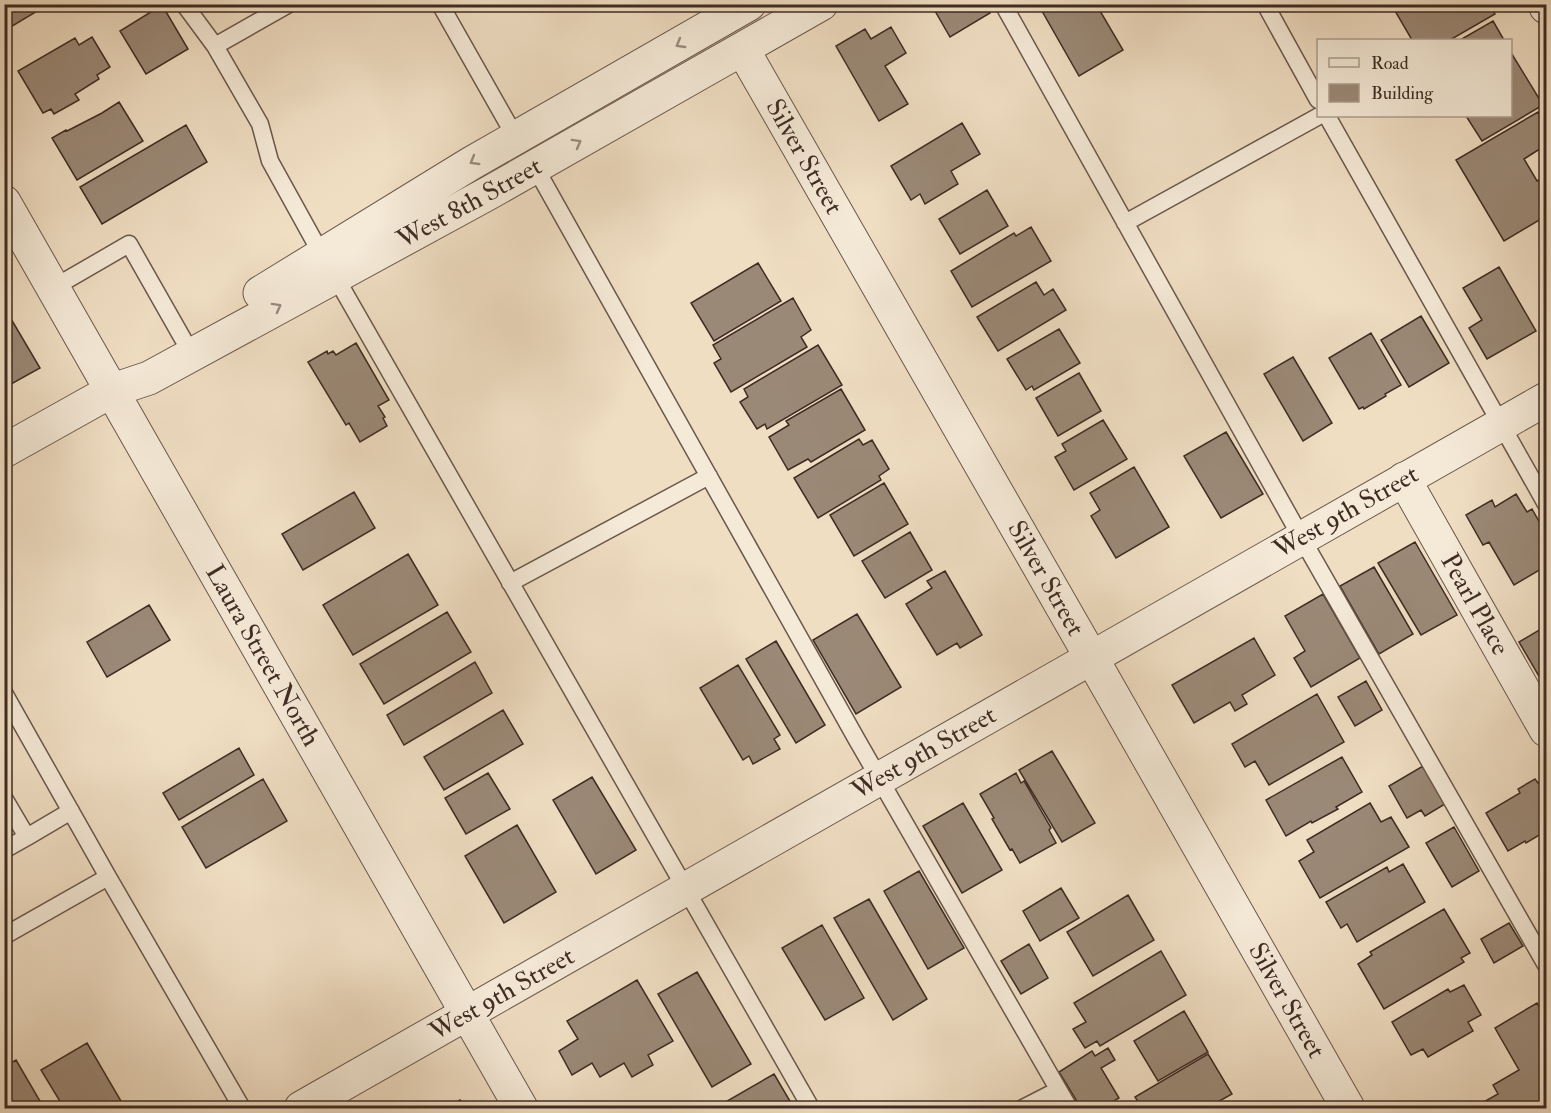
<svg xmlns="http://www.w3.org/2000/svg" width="1551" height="1113" font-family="'IM FELL Double Pica',serif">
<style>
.building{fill:#9b8977;stroke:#3e2c24;stroke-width:1.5}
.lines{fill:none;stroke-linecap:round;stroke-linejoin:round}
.service-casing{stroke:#6a584c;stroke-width:19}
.minor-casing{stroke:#6a584c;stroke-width:35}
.tertiary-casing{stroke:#6a584c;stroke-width:35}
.service{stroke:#f5ead8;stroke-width:16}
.minor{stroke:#f5ead8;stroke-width:33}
.tertiary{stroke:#f5ead8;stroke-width:33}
.oneway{stroke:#9a8b7e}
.labels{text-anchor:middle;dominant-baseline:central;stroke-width:4.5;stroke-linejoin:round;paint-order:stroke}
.street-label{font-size:26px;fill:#3e2c24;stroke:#f5ead8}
</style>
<rect width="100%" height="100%" fill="#f0dec3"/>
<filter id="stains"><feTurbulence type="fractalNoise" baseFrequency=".00333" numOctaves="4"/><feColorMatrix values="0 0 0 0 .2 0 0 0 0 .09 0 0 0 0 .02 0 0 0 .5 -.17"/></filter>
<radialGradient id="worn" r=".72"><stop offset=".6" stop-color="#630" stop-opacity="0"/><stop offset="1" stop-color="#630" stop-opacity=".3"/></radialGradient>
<!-- building -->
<path class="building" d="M4,4H49L4,31Z
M931,4H985L990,13L950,37Z
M1038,4H1096L1123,50L1079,76Z
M1391,4H1489L1495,14L1450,40H1412Z
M162,5L188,49L146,74L120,31Z
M1493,21L1504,40H1460Z
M891,27L906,53L885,66L908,104L879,121L836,46L865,29L871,39Z
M92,37L110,67L97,75L99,79L75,94L79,100L54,114L51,109L43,113L18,71L75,38L79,45Z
M1510,51L1543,105L1482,141L1466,116H1510Z
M119,102L143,141L77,180L52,138L66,130L67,131L102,113Z
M1538,112L1546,127V145L1524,159L1537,181L1546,176V216L1504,241L1456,160Z
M962,123L980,154L951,171L958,184L925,204L920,194L911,200L891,166Z
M186,125L207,162L102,224L80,187Z
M987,190L1008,226L960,254L939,219Z
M1031,227L1051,261L972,307L951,271L1014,233L1016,236Z
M758,263L781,301L714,341L691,303Z
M1499,267L1536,331L1487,359L1469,328L1482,320L1463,288Z
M1036,282L1044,295L1053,289L1066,310L998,351L977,317Z
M793,298L811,330L801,337L807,347L731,392L714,363L721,359L713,345Z
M4,307L40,368L4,388Z
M1421,316L1449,363L1409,387L1381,340Z
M1059,329L1080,363L1034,390L1032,386L1026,390L1007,359Z
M1371,333L1401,385L1385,394L1386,396L1364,409L1363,407L1359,409L1329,358Z
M356,343L389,400L378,406L385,417L383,418L387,426L360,442L349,423L346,425L308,362L327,351L328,354L333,351L336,355Z
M818,345L842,385L767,429L765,424L757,429L740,402L748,397L744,389Z
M1293,357L1332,423L1303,441L1264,374Z
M1079,373L1101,411L1058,436L1036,398Z
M841,389L865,430L811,462L808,459L788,470L769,437L789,425L786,421Z
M1103,420L1127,459L1074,490L1055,457L1066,451L1062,444Z
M1226,432L1263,494L1221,518L1184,456Z
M859,439L863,445L872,440L889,469L879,476L881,480L818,518L794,478Z
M1134,467L1169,527L1116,558L1091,516L1100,510L1090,493Z
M884,483L908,524L854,556L830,515Z
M354,492L375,528L303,570L282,534Z
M1516,494L1527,512L1532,509L1546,534V535L1541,538L1546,547V566L1514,585L1489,542L1483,545L1466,515L1492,500L1495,507Z
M910,532L932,570L885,598L862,561Z
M1415,542L1457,615L1421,635L1378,563Z
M408,554L438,605L353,655L323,605Z
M1374,567L1413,634L1379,654L1340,586Z
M945,571L982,635L960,648L957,643L937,655L906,604L932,588L927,581Z
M1323,594L1360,658L1311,687L1294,658L1305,651L1285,616Z
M149,605L170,640L107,677L87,642Z
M447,612L471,652L384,704L360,664Z
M857,614L901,687L856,714L813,640Z
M1546,626V675L1540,678L1519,642Z
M1254,638L1275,675L1242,695L1247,704L1235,711L1230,702L1194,723L1172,685Z
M776,641L825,725L796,743L746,659Z
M475,662L492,693L404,745L387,715Z
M738,665L780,735L774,739L780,749L753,764L749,756L743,760L700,688Z
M1366,681L1382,710L1355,726L1338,697Z
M1317,694L1344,742L1269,785L1255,761L1245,767L1232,744Z
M503,710L523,744L444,790L424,757Z
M239,748L254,775L179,820L163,793Z
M1052,751L1095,823L1062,842L1019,770Z
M1342,757L1362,792L1336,807L1338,809L1312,823L1311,821L1286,836L1266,800Z
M1423,766L1445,804L1425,816L1421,810L1407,818L1389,786Z
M488,773L510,809L466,834L445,798Z
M1016,773L1021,783L1024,781L1051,828L1049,830L1056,843L1020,863L1012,849L1010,850L992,819L994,818L980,794Z
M592,777L636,850L596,874L553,800Z
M263,779L287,821L206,868L182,827Z
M1535,779L1538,783L1545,779L1546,781V831L1526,843L1525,841L1508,851L1486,813L1520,793L1518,789Z
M963,803L1002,870L962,893L923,826Z
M1370,803L1381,822L1391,817L1409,847L1320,898L1299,861L1314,852L1307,840Z
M517,825L556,892L504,923L465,856Z
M1454,827L1479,871L1452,887L1426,843Z
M1403,864L1425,902L1357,942L1347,924L1341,928L1326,902L1387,867L1389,872Z
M919,871L964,948L928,969L884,891Z
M1061,888L1079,918L1040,941L1023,911Z
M1128,895L1154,940L1093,976L1067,932Z
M869,899L927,999L893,1020L834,918Z
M1444,909L1470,953L1461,958L1464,962L1384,1009L1358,964L1372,955L1370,952Z
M1509,923L1523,946L1494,963L1481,939Z
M822,925L864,998L825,1020L782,948Z
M1029,944L1048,978L1021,994L1001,961Z
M1161,951L1186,995L1100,1046L1097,1041L1085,1048L1073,1029L1086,1022L1074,1003Z
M697,972L751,1064L712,1087L658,994Z
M637,980L673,1041L648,1055L653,1065L632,1077L624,1063L600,1077L592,1063L572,1075L559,1051L578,1039L567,1021Z
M1464,985L1481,1015L1468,1022L1473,1031L1428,1057L1423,1049L1411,1055L1392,1022L1448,989L1450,992Z
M1537,1003L1546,1019V1108H1473L1498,1094L1493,1085L1519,1070L1495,1028Z
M1184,1011L1208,1052L1158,1081L1134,1041Z
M87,1043L125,1108H64L41,1070Z
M1108,1048L1115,1060L1101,1068L1119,1098L1102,1108H1081L1059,1072L1092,1051L1095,1056Z
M1208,1054L1232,1094L1207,1108H1142L1135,1097Z
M16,1060L44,1108H4V1067Z
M774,1074L794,1108H715Z
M460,1100L465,1108H446Z"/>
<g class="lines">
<defs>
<path id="service" d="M184,4L215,46
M289,4L215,46L260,124L270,161L322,255
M440,4L516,138
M1003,4L1301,537L1546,965
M1265,4L1318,100
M1327,116L1546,504
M535,167L857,740L1069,1108
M1125,223L1319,116
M335,276L811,1108
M53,288L129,244L183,339
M510,583L709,476
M4,693L108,877L242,1108
M4,798L27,837L71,811
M4,850L27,837
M4,936L108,877
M1023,1108L1058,1090"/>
<g id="minor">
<path id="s1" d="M743,50L1091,657L1348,1108"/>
<path id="s2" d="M4,202L521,1108"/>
<path id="s3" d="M1404,479L1546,730"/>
<path id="s4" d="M301,1108C717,873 1130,633 1546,399"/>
</g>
<g id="tertiary">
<path d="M1545,4L1546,7"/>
<path d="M260,293L470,164L749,4"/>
<path id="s5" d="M4,451L113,390L149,378L487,194L821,4"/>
</g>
</defs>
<!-- service casing -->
<use href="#service" class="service-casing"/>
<!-- minor casing -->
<use href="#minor" class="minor-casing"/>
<!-- tertiary casing -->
<use href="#tertiary" class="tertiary-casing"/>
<!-- service -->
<use href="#service" class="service"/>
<!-- minor -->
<use href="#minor" class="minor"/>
<!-- tertiary -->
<use href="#tertiary" class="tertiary"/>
</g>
<!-- one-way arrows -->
<defs><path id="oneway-chevron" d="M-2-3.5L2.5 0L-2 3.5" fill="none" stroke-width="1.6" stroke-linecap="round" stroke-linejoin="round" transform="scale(1.5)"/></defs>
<g class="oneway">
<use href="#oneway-chevron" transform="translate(680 44) rotate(150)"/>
<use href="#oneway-chevron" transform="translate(577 143) rotate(-29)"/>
<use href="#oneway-chevron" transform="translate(474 161) rotate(150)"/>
<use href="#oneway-chevron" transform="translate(277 307) rotate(-29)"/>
</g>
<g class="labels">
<!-- street labels -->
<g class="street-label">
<text stroke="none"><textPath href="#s1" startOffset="123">Silver Street</textPath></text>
<text stroke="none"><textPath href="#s5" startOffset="528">West 8th Street</textPath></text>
<text stroke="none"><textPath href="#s4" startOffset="1203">West 9th Street</textPath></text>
<text stroke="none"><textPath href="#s1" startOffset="609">Silver Street</textPath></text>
<text stroke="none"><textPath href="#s3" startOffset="144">Pearl Place</textPath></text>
<text stroke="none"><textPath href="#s2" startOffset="522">Laura Street North</textPath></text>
<text stroke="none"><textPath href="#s4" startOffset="717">West 9th Street</textPath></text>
<text stroke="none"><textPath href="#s4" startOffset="231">West 9th Street</textPath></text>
<text stroke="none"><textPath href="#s1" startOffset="1095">Silver Street</textPath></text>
</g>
</g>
<!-- margin -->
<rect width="1551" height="1113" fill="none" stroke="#f0dec3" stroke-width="24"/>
<rect x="6" y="6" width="1539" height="1101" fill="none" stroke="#3e2c24" stroke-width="3"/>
<rect x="12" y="12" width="1527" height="1089" fill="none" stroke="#3e2c24" stroke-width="1.5"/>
<!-- legend -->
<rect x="1317" y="39" width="195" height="78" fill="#f5ead8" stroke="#ac9e90" stroke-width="1.5"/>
<rect x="1329" y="58" width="30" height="9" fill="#f5ead8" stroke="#ac9e90" stroke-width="1.5"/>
<text x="1371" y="69" font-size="18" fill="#3e2c24">Road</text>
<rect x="1329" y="84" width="30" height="18" fill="#9b8977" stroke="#ac9e90" stroke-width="1.5"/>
<text x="1371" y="99" font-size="18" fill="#3e2c24">Building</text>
<rect width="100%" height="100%" filter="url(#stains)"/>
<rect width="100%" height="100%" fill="url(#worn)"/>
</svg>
